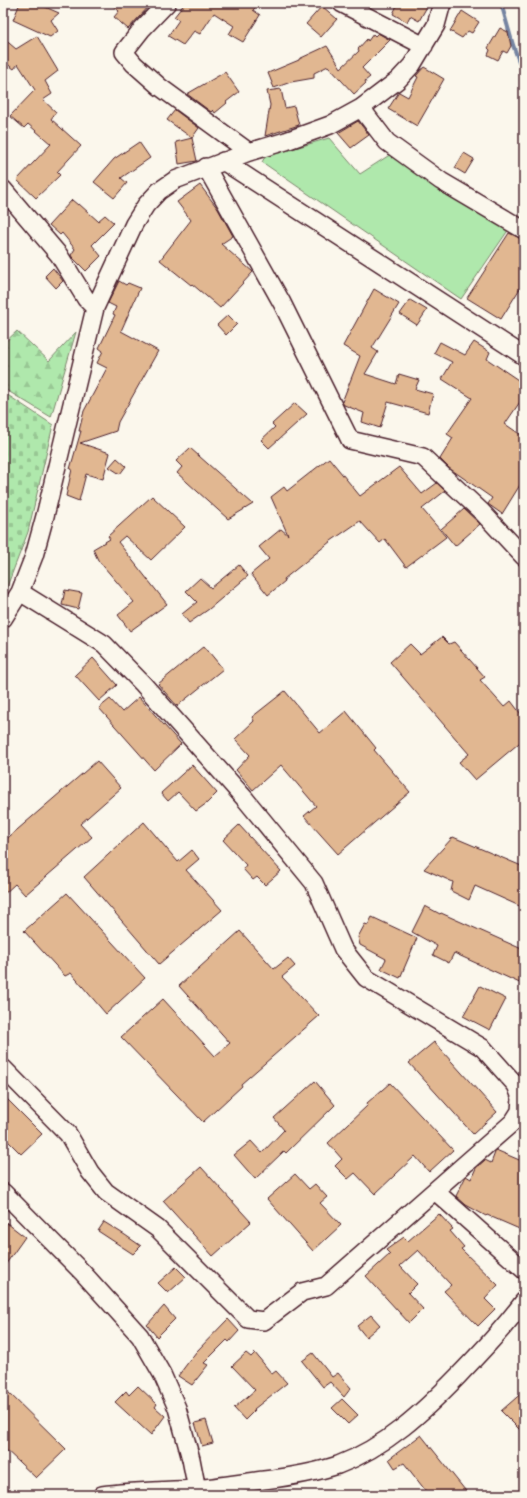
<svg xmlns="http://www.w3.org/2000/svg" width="527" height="1498" font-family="'Indie Flower',sans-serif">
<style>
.grass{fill:#afe8ac;stroke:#7c846c}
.forest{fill:url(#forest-firs);stroke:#7c846c}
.cemetery{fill:url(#cemetery-stones);stroke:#7c846c}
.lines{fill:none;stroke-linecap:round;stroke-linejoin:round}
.stream{stroke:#7484a1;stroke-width:4}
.building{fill:#e1b791;stroke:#4a1f2b}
.minor-casing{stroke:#4a1f2b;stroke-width:20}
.minor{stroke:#fbf7ec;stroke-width:17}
</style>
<defs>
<pattern id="forest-firs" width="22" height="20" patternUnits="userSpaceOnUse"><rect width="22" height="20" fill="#afe8ac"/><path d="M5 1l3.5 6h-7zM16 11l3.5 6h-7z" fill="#98c794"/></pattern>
<pattern id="cemetery-stones" width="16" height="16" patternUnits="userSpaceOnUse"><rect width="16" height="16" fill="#afe8ac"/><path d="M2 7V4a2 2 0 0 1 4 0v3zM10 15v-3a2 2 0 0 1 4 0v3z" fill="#98c794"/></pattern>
</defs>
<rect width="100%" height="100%" fill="#fbf7ec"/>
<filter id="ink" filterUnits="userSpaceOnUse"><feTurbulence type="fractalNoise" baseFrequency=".025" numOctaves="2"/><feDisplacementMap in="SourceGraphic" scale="8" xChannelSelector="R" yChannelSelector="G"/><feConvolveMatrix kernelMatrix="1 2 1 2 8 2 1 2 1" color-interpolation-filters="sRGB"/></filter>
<g filter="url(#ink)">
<!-- grass -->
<path class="grass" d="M329,138L360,174L391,154L509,229L461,299L262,162L265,157Z"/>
<!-- forest -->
<path class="forest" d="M17,331L49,361L76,332L51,417L3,388V344Z"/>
<!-- cemetery -->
<path class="cemetery" d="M3,392L53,425L28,532L3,597Z"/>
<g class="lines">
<!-- stream -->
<path class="stream" d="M501,3L513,45L524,75"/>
</g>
<!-- building -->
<path class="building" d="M20,3H45L43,6L59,13L51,20L58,31L50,37L13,20Z
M110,3H152L128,29L114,17L119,11Z
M185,3H259L253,10L260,15L243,42L229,34L234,26L214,13L200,34L194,31L183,45L168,36L179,20L174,17Z
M398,3H429L419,21L410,16L407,22L393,14Z
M322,6L337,19L321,37L306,24Z
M462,11L479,22L472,33L468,31L462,38L450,31Z
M500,28L508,32L511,46L507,53L503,51L498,60L488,55L490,50L488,48Z
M378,33L390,40L362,68L370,77L365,81L366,83L354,94L328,66L314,73V78L291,82L274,88L268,73L299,60V59L327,46L341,68L359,51L358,49L367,39L368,41L373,34L375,36Z
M37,36L58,71L45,81L52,94L43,100L56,112L51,119L81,146L57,172L60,175L36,198L17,180L51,144L28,124L24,128L10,116L35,90L18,64L14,69L3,61V38L16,49Z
M424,67L444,79L417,126L388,109L399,92L408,97L418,77L416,76Z
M225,72L239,92L226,102L227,103L215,113L213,110L211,112L187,94Z
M281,89L285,108L294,106L299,125L265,136L270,105L267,91Z
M175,110L199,128L192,138L167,120Z
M358,121L369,135L351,148L338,133Z
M192,138L197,161L179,164L176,142Z
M139,142L150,158L121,178L127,183L114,198L94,182L114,159Z
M464,153L474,159L465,174L455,168Z
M200,185L218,209L233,236L221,244L253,272L220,308L192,284L191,285L160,260L191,220L177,202Z
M72,200L78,205L79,204L98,221L105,215L114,223L92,245L101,256L86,271L72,257L71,255L75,249L62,233L60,235L49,225Z
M509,233L524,240V282L501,319L467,298Z
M53,268L63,281L56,288L45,276Z
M119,281L126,285L128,283L140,288L121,331L158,351L118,422L116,431L80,443L110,453L103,479L86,474L79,501L66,496L72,469H70L81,431H79L84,411L107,368L97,363L103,351L99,348L115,315L113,314L116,307L108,303Z
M374,289L399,304L372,348L378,352L365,374L396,384L399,374L419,380L415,389L433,394L428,413L388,402L380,428L362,422L364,413L344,405L342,402L360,356L343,346Z
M410,300L427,310L417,325L400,314Z
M228,315L237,324L226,335L217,325Z
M440,342L465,355L474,342L490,352L487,359L524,384V396L505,424L524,437V488L520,485L502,514L488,504L492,498L449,468L440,459L453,438L447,434L472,398L442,379L452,362L434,353Z
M295,403L307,414L269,448L261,440L275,427L272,424Z
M190,448L253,504L228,519L177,473L182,467L176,461Z
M117,458L126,466L120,474L109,467Z
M329,458L360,496L399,467L422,494L437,483L445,491L422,509L446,537L406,567L385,539L380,543L360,521L331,541L284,579L285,581L268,595L251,574L269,559L259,547L281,529L288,535L271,497L284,487L287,491Z
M152,496L185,527L151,560L125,536L118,542L167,604L130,631L118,615L134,602L98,560L93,549L110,539L108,536Z
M464,509L480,524L455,546L441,529Z
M239,565L248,576L209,609L189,623L182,614L197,602L186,591L200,578L211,588Z
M65,590L82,593L78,609L62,605Z
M442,637L449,644L454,642L485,677L480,680L504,707L511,701L524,718V739L475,780L459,762L469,754L390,662L410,644L420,654Z
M204,646L223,669L177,706L158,684Z
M93,658L117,685L99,701L75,675Z
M285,691L320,733L346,711L376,748L374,750L410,792L338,854L304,816L316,806L281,765L253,790L236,770L250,755L235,739L254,721L252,717Z
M139,697L181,744L154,770L99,708L110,699L122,712Z
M97,761L121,788L80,824L92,837L25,895L15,884L3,895V842Z
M192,765L217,793L207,803L196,811L178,792L168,801L161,793Z
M144,822L178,862L192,850L199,859L186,870L222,910L159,964L84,877Z
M239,825L281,871L265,885L257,877L253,880L243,869L246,865L223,840Z
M453,837L524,867V908L475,886L469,900L451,891L453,882L424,869Z
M67,893L145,978L106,1014L71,973L65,976L24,931Z
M425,906L440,914L441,913L524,950V985L454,953L449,963L433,955L437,946L412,932Z
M372,917L417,938L400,978L381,969L386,959L360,945L358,937L365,924L368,925Z
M240,931L274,969L288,958L295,966L282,977L319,1016L241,1084L242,1086L203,1122L121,1037L163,999L215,1056L230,1043L179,986Z
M480,986L506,999L490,1030L463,1016Z
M434,1042L497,1112L473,1134L409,1063Z
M315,1081L335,1105L286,1153L284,1151L255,1179L234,1155L251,1141L262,1153L284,1130L274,1118Z
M390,1083L453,1150L429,1172L415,1156L375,1194L355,1173L348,1179L335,1166L342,1159L328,1143L368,1105L367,1103Z
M3,1095L42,1134L21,1154L3,1136Z
M496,1150L524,1162V1231L487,1215L486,1216L466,1205L456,1196L466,1176L471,1179L476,1168L485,1160L491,1163Z
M201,1167L251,1222L213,1256L163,1201Z
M295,1174L309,1189L315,1184L327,1197L320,1203L341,1225L313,1251L267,1199Z
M439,1214L453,1229L450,1231L464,1247L461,1249L498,1285L485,1299L495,1309L478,1326L444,1291L451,1285L418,1250L400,1266L417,1284L408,1293L423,1309L409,1323L366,1276L390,1254L386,1250L404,1237L408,1241Z
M3,1220L25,1237L3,1268Z
M104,1222L125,1235L141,1246L133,1254L98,1231Z
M176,1267L186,1277L168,1293L158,1283Z
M164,1306L175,1319L157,1337L147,1325Z
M371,1315L380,1325L366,1337L357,1326Z
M228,1319L239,1331L229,1342L227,1340L204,1363L208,1365L192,1385L178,1376L196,1352Z
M246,1353L251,1357L255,1353L272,1374L276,1371L287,1383L254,1409L255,1410L245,1420L234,1408L255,1390L232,1366Z
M313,1353L332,1377L338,1373L351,1388L344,1397L330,1382L323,1387L302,1361Z
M138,1386L157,1404L155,1407L165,1416L151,1435L115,1402L126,1391L129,1395Z
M3,1387L66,1449L36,1478L3,1447Z
M524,1391V1434L501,1411Z
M342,1399L358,1415L348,1424L332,1408Z
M206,1420L213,1443L202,1446L195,1423Z
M421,1435L469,1495H429L404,1463L395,1468L389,1459Z"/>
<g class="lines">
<defs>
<path id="minor" d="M167,3L142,29L124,52L134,64L160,87L249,152
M341,3L424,46
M361,108L387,142L441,181L524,230
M223,161L524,356
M206,167L282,303L350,440L423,457L482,512L524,557
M3,189L59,255L86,299L95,308
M3,619L20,592L34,556L45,516L95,308L134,224L146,205L159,191L175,180L249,152L286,141L330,125L361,108L398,80L412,65L436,25L442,3
M3,1068L68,1134L90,1172L106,1192L158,1229L248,1319L264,1321L302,1292L326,1286L513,1122L520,1111L521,1098L516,1085L483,1048L366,978L343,949L314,883L246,800L143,684L104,644L20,592
M435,1191L524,1270
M3,1192L83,1273L140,1336L162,1374L177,1408L191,1459L198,1495
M102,1495C133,1491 164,1491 195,1489C218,1487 241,1483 264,1480C289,1477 314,1473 338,1465C386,1447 423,1412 458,1376C481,1352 504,1328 524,1301"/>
</defs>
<!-- minor casing -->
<use href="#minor" class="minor-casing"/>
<!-- minor -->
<use href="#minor" class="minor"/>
</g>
</g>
<!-- margin -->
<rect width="527" height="1498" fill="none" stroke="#fbf7ec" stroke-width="16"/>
<rect x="8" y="8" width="511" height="1482" fill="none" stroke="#4a1f2b" stroke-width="1.5" filter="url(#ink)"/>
</svg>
